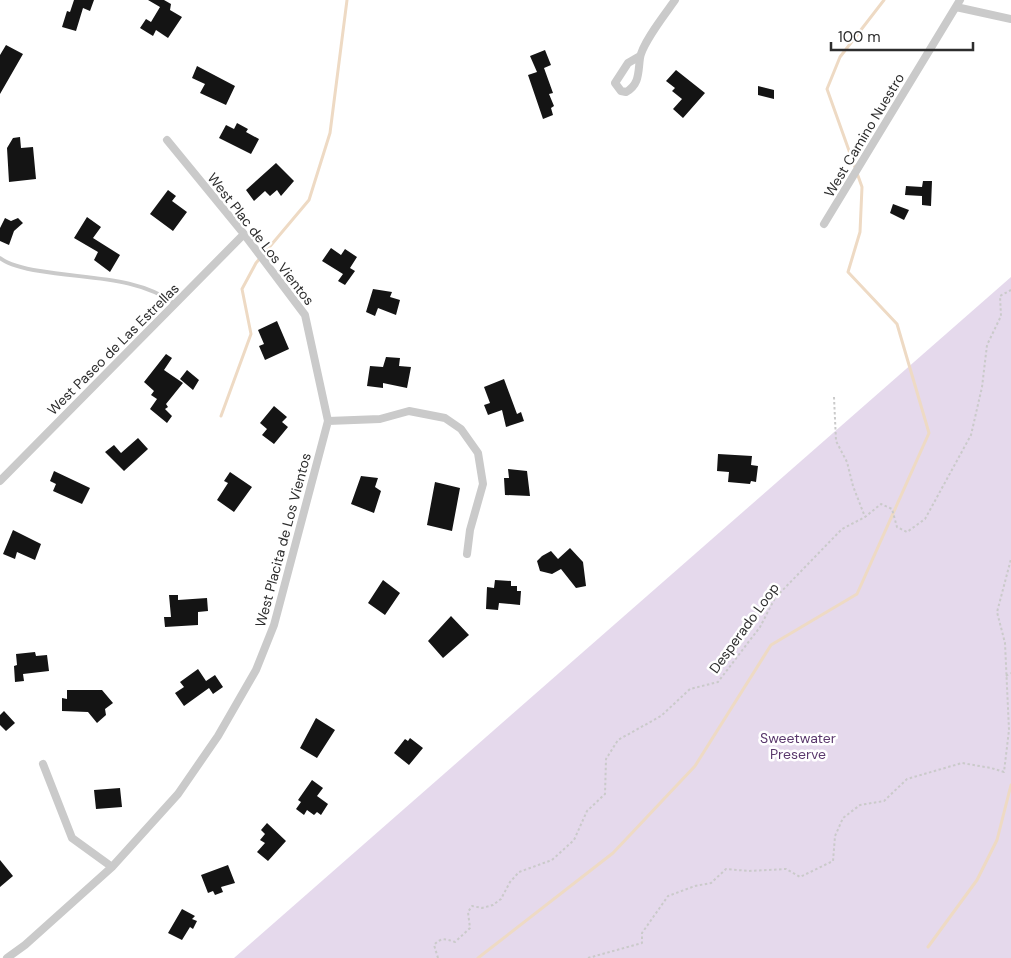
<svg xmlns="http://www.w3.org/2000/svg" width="1011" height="958" font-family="'DM Sans',sans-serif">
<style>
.green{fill:#e5d9ec}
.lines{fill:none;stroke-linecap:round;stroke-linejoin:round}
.stream{stroke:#eedac4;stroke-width:3}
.building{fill:#141414}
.path{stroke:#cacaca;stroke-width:2;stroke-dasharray:2.5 2.5;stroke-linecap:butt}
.service{stroke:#cacaca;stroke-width:4}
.minor{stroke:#cacaca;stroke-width:8}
.labels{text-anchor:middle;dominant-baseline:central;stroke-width:5;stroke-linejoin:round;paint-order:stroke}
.street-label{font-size:14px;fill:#2d2d2d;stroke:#fff}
.park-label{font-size:14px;fill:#5a386c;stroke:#fff}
</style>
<rect width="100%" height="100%" fill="#fff"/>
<!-- green -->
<path class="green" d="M1011,277V958H234Z"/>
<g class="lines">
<!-- stream -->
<path class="stream" d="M221,416L251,334L242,289L256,263L309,200L330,133L347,0
M928,947L977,880L997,840L1011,785
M478,958L613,853L695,766L771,645L857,594L929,433L897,324L848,272L860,232L862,187L827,89L840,57L884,0"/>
</g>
<!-- building -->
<path class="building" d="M74,0H94L90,11L83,8L76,31L62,27L67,11L70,12Z
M148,0H164L171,4L170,10L182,17L168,38L156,30L153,36L140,28L146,19L151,22L160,7Z
M6,45L23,54L0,94V55Z
M545,50L551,65L544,68L553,93L549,94L554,106L551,108L553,115L543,119L528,75L537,72L530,56Z
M197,66L235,86L226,105L200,93L205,84L192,78Z
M676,70L705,93L683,118L673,109L682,99L672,91L675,88L666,81Z
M758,86L774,90V99L758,95Z
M237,123L248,129L246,132L259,139L251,154L219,138L226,125L234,129Z
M20,137L21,148L33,147L36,179L9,182L7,148L13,138Z
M276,163L294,181L281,196L277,190L270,196L265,191L254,201L246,190Z
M923,181H932L931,206L922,205V196L905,195L906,186L922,187Z
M168,190L176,196L172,201L187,212L173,231L150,214Z
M893,204L909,210L904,220L890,213Z
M87,217L101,227L93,238L120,255L110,272L94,260L98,252L74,238Z
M5,218L11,221L18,218L23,223L14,231L9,245L0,241V228Z
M331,248L341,255L345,249L357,257L350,268L355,271L345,285L338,281L343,274L322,261Z
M373,289L392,292L390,297L400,300L396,315L378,308L375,316L366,312Z
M277,321L289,349L265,360L259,346L264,344L258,330Z
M166,354L172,358L164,370L183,383L166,404L168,407L165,409L172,416L167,423L150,409L157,399L151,395L154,391L144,382Z
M386,357L400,358L399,366L411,367L407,388L383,383V388L367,386L370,366L383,367Z
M187,370L199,380L193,390L180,379Z
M504,379L517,414L521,412L524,421L506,427L502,410L488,415L484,405L490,403L484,387Z
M274,406L287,417L282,422L288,427L274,444L262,435L267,429L260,423Z
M138,438L148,449L124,471L105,452L114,445L121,453Z
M718,454L752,456L751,465L758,466L756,482L751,481L750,484L728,482L729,472L717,471Z
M508,469L527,471L530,496L505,495L504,478H509Z
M54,471L90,488L82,504L53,491L56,484L50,481Z
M230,472L252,487L234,512L217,500L228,483L224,481Z
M361,476L378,478L375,487L381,491L374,513L351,504Z
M435,482L460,488L452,531L427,525Z
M13,530L41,544L35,560L17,552L15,559L3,554Z
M570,548L583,562L586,586L576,588L561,569L552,574L540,571L537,561L542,556L551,551L558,559Z
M383,580L400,593L385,615L368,603Z
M495,580L511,581V586H517V591H521L520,605L499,603L498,610L486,609L487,587L494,588Z
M169,595H178V600L207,598L208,611L198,612V625L165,627L164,617H171Z
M451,616L469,635L443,658L428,641Z
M35,652L36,656L47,655L49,671L23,674L24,681L15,682L14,666L17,665L16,654Z
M198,669L206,681L215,675L223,687L213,694L209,688L184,706L175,693L184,687L180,682Z
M67,690H102L113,703L105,709L106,715L97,723L88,712L62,711V698L67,699Z
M4,711L15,723L6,731L0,725V715Z
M316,718L335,730L317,758L300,748Z
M410,738L423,748L409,765L394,753L405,739L408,741Z
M312,780L323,788L317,796L328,804L321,815L317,812L314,815L307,810L304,815L296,809L301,802L298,800Z
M120,788L122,807L96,809L94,790Z
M267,823L286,841L268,861L257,852L265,843L260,840L265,834L261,830Z
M0,860L13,876L0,887Z
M228,865L235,883L221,887L223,892L215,895L213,891L208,893L201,875Z
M182,909L195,916L192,919L197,921L193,929L190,927L182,940L168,933Z"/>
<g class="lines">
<!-- path -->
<path class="path" d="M834,397L836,441L847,462L853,486L865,517
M1006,676L1011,673
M438,958L434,945C441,937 446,939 455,942L470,928L468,912L472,906L482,908L493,905L501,899L510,882L519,872L552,860L574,840L587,811L605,794L606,759L618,740L661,716L690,689L718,682L760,627L775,598L842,529L865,517L881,504L892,509L897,527L907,532L925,519L971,435L982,387L987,345L1001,316L1000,296L1011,290
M588,958L642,943V933L668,896L695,886L711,883L726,869L749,871L786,869L800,877L833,861L835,836L843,818L860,805L884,801L907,779L962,763L991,768L1004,772L1009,730L1005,643L997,612L1011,559"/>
<!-- service -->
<path class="service" d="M0,258C11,266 27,269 40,271C84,279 138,276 175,304"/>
<!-- minor -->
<path class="minor" d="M956,7L1011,19
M640,56L628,63L615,83L621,91L626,92C640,84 638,72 640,58C642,43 666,13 675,0
M824,224L960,0
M328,421L380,419L409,411L445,418L461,429L478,453L483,484L470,530L467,554
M0,481L244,234
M43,764L72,838L112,867
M7,958L25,945L112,867L178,794L218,736L256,670L274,625L328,421L305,315L244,234L167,140"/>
</g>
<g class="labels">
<!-- street labels -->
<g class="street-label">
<text transform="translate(864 135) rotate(-59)">West Camino Nuestro</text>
<text transform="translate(261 239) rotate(52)">West Plac de Los Vientos</text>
<text transform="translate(113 349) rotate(-45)">West Paseo de Las Estrellas</text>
<text transform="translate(283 540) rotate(-75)">West Placita de Los Vientos</text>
<text transform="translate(744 628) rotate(-54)">Desperado Loop</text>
</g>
<!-- park labels -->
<g class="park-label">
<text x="798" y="738">Sweetwater<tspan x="798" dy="16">Preserve</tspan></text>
</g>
</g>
<!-- scale -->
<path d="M831 42v8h142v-8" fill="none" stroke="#2d2d2d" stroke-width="2.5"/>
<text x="838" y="42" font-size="15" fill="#2d2d2d" stroke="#ffffff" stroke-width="4" paint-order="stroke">100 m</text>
</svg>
